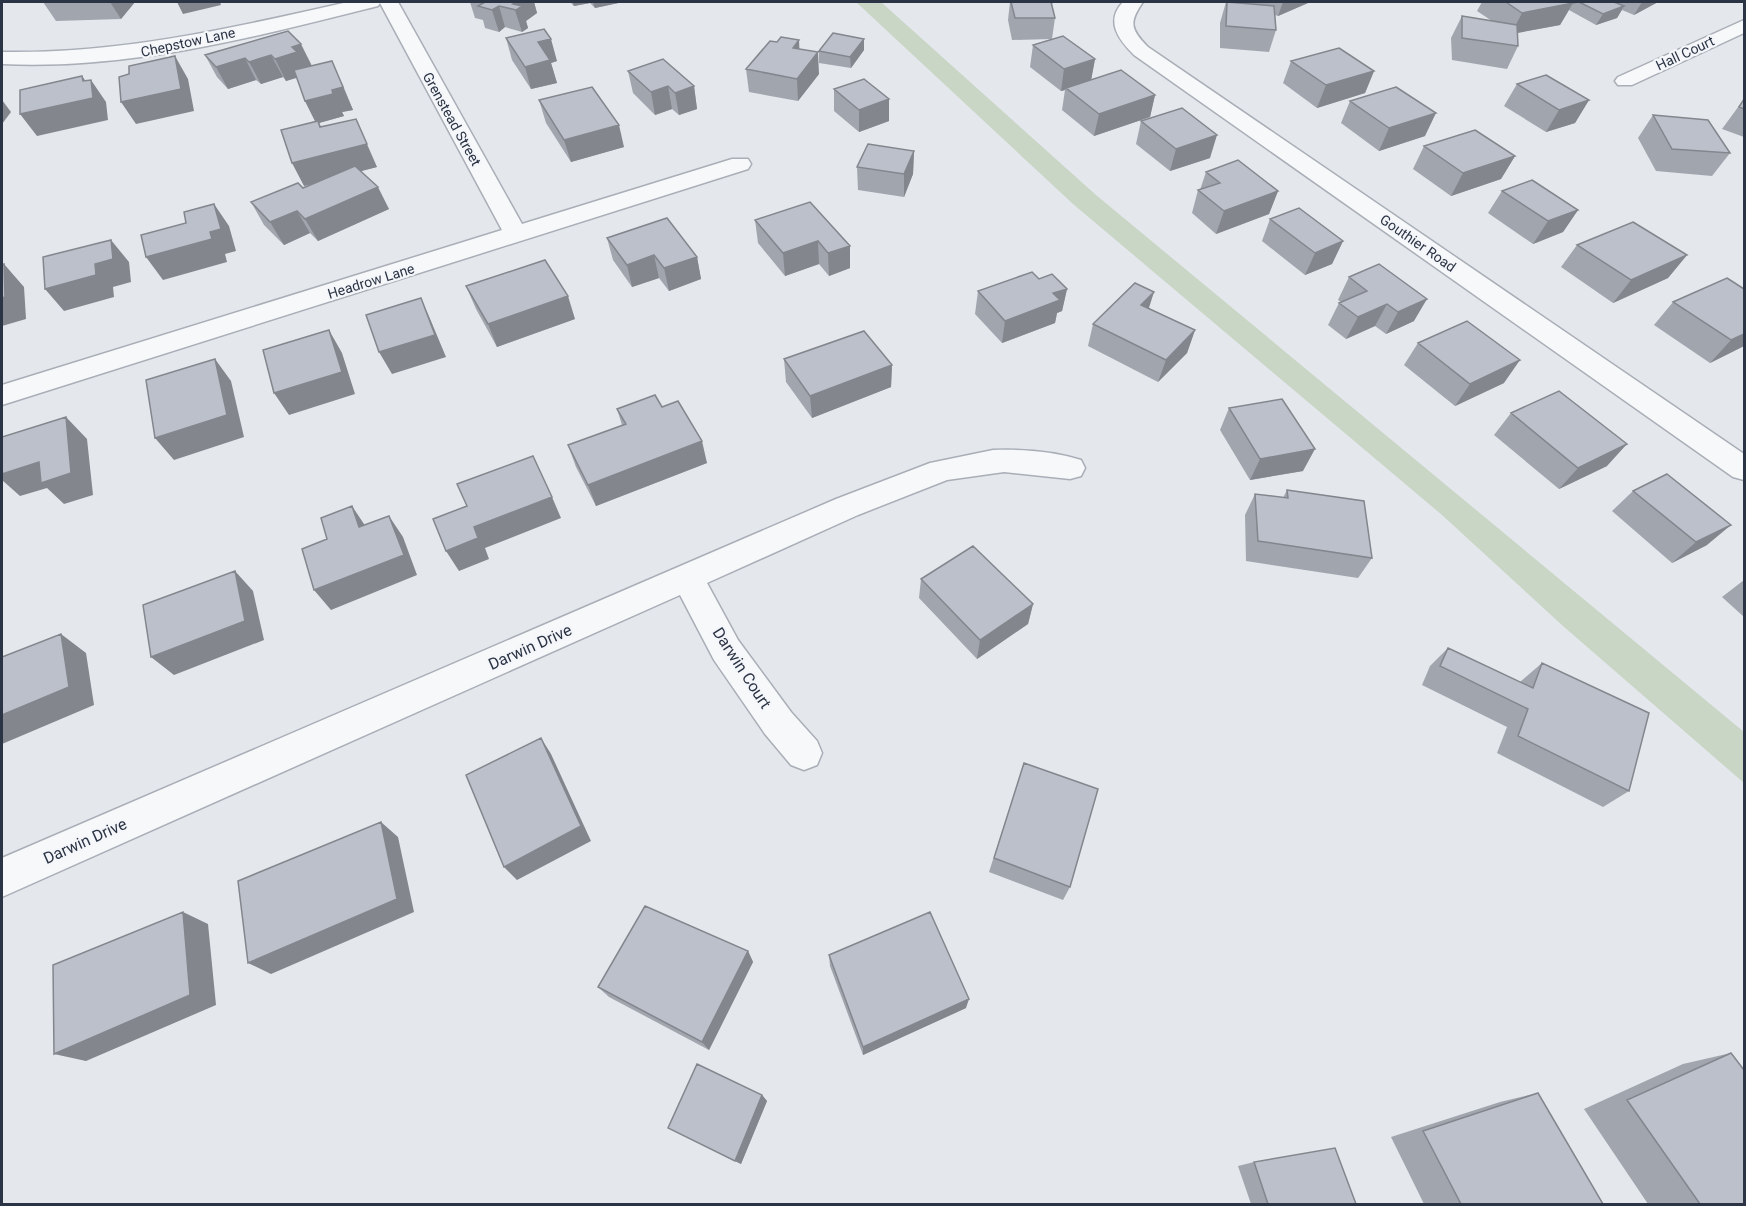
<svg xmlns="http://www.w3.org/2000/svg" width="1746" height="1206" font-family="Roboto,sans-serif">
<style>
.green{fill:#c9d6c5}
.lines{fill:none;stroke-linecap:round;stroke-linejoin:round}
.street-casing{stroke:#a9aeb7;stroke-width:3}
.street{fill:#f7f8fa;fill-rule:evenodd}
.wall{fill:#a1a5ae}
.shaded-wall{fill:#83868d}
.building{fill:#bbc0ca;stroke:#83868d;stroke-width:1.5}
.labels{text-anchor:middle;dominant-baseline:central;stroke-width:4.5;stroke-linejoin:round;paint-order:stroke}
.far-street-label{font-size:14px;fill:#2b3445;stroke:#f4f6f9}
.street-label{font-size:16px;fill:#2b3445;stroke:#f4f6f9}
</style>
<rect width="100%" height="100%" fill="#e4e7ec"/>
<!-- green -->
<path class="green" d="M856,2H881L1096,195L1744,732V783L1563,626L1442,515L1073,204Z"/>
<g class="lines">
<defs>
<path id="street" d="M348,2H398L522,224L732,159H748L751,164L748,169L2,405V385L502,230L380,3L378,6C255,37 129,70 2,64V52C121,54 233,28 348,2Z
M1123,2H1143C1129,22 1130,29 1148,47L1744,454V480L1733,477L1134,55C1118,39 1105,21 1123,2Z
M1744,20V33L1632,85H1618L1615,81L1618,77Z
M993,450C1022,449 1053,451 1081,460L1085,468L1081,476L1070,479L1004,472L947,480L858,515L707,583L738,640L791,712L817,741L822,753L817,765L804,770L791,765L765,734L714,660L680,595L2,897V858L836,499L930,463Z"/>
</defs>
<!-- street casing -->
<use href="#street" class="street-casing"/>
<!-- street -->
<use href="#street" class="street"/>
</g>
<!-- wall -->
<path class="wall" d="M43,2H135L121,19L56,21Z
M470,2H534L537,13L526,21L528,28L522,32L505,27L499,32L485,28L483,20L475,18Z
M570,2H623L595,8L590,3L574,6Z
M1010,2H1054L1052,4L1055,18L1052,39L1095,59L1091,79L1155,95L1150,117L1094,136L1062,110L1065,90L1061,91L1030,67L1033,45L1051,39L1012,40L1008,20Z
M1226,2L1251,3L1248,2H1309L1308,3L1278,16L1275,15L1276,30L1269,52L1220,48V23Z
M1482,2H1658L1634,15L1622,10L1617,18L1596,25L1569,10L1560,25L1518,33V46L1507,69L1452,60L1451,38L1462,16L1492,21L1477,11Z
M288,31L311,66L342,83L353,110L342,112L344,116L319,123L321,127L377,167L361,171L389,209L318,241L310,233L284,245L264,225L251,202L303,188L313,184L304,186L315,121L305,101L297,78L286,81L283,77L261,84L256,80L228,89L217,77L205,55Z
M506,38L557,61L551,63L557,83L531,89L512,60Z
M864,39V50L851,68L819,63V51Z
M799,40V49L819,74L798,101L749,92L746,69L777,42Z
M1291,61L1374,71L1365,93L1317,108L1283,83Z
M628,71L694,86L697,109L679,115L672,109L655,115L633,93Z
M1517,84L1589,100L1575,123L1546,132L1504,106Z
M834,89L889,99V121L859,132L834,111Z
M1744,99V137L1722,129Z
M539,100L624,147L571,162L546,123Z
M1350,101L1425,136L1379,151L1341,123Z
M1653,115L1730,153L1712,176L1656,171L1638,138Z
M1141,121L1210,158L1170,171L1136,144Z
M1424,146L1515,156L1501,179L1451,196L1413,169Z
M914,151L913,174L904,197L858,190L857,167Z
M1206,172L1278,191L1269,214L1216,234L1192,213L1198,190H1200Z
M1502,191L1578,210L1563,232L1533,244L1488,213Z
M1270,219L1343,241L1332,264L1305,275L1262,241Z
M755,220L850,246V268L829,276L819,264L785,276L758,243Z
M607,238L697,257L701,279L669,291L659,278L632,287L613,260Z
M1577,245L1687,255L1668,278L1613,303L1561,267Z
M1349,277L1414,321L1386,334L1375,326L1346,339L1328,325L1339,303L1341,302L1338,300Z
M1039,279L1067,289L1062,311L1057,313L1055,323L1002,343L975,314L978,291Z
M466,286L575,319L497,347L476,309Z
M1744,289V346L1710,363L1654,325L1673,302Z
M1149,308L1195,330L1187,353L1158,382L1088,346L1093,324Z
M1418,343L1504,383L1455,406L1404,365Z
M784,359L892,365L891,387L812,418L786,382Z
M662,407L707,463L596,506L576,467L568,445L622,425L617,409Z
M1229,408L1303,471L1250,480L1220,430Z
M1511,413L1607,466L1559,489L1494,435Z
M1287,490L1372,558L1358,578L1246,561L1245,515L1255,494L1283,498Z
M1633,491L1707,545L1672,563L1612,511Z
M921,579L1033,604L1028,624L977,659L919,598Z
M1744,580V617L1722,597Z
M1448,648L1520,682L1542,663L1629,791L1603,807L1497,753L1507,727L1422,685L1430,666Z
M1024,763L1070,887L1063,900L989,872Z
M748,951L753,962L709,1050L609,997L598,987Z
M829,955L966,1008L863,1055L830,966Z
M1731,1053L1744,1204H1648L1584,1109L1683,1064Z
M1538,1093L1603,1204H1424L1391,1137L1500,1102Z
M762,1095L767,1101L741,1164L668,1128Z
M1254,1162L1356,1204H1251L1238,1166Z"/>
<!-- shaded-wall -->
<path class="shaded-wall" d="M110,2H135L121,19Z
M177,2H220L221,5L183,14Z
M517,2H534L537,13L526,21L528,28L522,32L513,4Z
M573,2H590V3L574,6Z
M593,2H623L595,8Z
M1283,2H1309L1308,3L1278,16Z
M1642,2H1658L1634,15Z
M1573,3L1560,25L1511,34L1522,13Z
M499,6L505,27L499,32L492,10Z
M1624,6L1617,18L1596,25L1603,14Z
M551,39L557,61L551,63L557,83L531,89L525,67L538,42Z
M864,39V50L851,68L850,57Z
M799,40L800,62L793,48Z
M301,44L312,66L307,74L286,81L275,59L292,47Z
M818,52L819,74L798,101L797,79Z
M271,55L283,77L261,84L249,62Z
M175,56L188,79L194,111L136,124L121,102Z
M245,58L256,80L228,89L216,67Z
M1095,59L1091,81L1066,88L1065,90L1061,91L1064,69Z
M332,61L353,110L342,112L344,116L319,123L329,143L316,123L305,101L332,90Z
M1374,71L1365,93L1317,108L1326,85Z
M82,76L92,90L91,80L106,102L108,120L37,136L20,114L83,81Z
M668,86L672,109L655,115L651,92Z
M694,86L697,109L679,115L675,93Z
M1155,95L1150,117L1094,136L1099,114Z
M889,99V121L859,132V110Z
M2,100L11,112L2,124Z
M1589,100L1575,123L1546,132L1559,110Z
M1436,113L1425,136L1379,151L1389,128Z
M356,119L377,167L304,186L292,163Z
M619,125L624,147L571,162L564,140Z
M1217,135L1210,158L1170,171L1176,149Z
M914,151L913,174L904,197V174Z
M1515,156L1501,179L1451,196L1463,173Z
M378,187L389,209L318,241L305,219Z
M1278,191L1269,214L1216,234L1224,211Z
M214,204L229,226L236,251L225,254L227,262L163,280L146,257L210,232Z
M1578,210L1563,232L1533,244L1548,221Z
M297,211L310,233L284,245L270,222Z
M111,240L129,262L131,282L113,287L114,297L64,311L45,289L95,264Z
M818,241L819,264L785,276L783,253Z
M1343,241L1332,264L1305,275L1315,253Z
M850,246V268L829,276L828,253Z
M654,255L659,278L632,287L627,265Z
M1687,255L1668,278L1613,303L1631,280Z
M697,257L701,279L669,291L664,268Z
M4,264L24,287L26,319L2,326V298Z
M1067,289L1062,311L1057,313L1055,323L1002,343L1005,321L1053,293Z
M1154,292L1147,314L1141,305Z
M568,296L575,319L497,347L488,324Z
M421,298L431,321L446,357L392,374L379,352Z
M1427,299L1414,321L1386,334L1398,312Z
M1387,304L1375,326L1346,339L1358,317Z
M329,330L342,353L355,394L289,415L274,393Z
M1195,330L1187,353L1158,382L1166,360Z
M1744,334V346L1710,363L1731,340Z
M215,359L231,381L244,437L174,460L155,438Z
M1520,360L1504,383L1455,406L1470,384Z
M892,365L891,387L812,418L810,396Z
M66,417L87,439L93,495L64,504L47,488L20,496L2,480V474Z
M702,441L707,463L596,506L588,485Z
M1627,444L1607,466L1559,489L1578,468Z
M1315,449L1303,471L1250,480L1260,459Z
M552,497L561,518L485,548L489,559L459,571L446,551L474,527Z
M352,506L366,527H359Z
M389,516L403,537L417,575L331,610L314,590Z
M1731,525L1707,545L1672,563L1696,542Z
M235,571L253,591L264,640L174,675L151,657Z
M1033,604L1028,624L977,659L980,640Z
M61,634L86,653L94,705L2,744V715Z
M541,738L551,754L591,841L517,880L504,867Z
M381,822L398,837L414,912L271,974L248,963Z
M183,912L208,924L216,1005L86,1061L54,1054Z
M748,951L753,962L709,1050L702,1042Z
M969,999L966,1008L863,1055V1047Z
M762,1095L767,1101L741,1164L735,1161Z"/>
<!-- building -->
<path class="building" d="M485,2H517L513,4L522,6L516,10L499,6L492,10L478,6Z
M1011,2H1051L1055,18H1015Z
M1227,2L1274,6L1276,30L1226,26Z
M1506,2H1570L1573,3L1522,13Z
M1579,2H1614L1624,6L1603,14Z
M1462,16L1517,25L1518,46L1462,38Z
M544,29L551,39L538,42L550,60L525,67L506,38Z
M288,31L301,44L292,47L297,52L275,59L271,55L249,62L245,58L216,67L205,55Z
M833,33L864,39L850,57L819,51Z
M1063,36L1095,59L1064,69L1033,45Z
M781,37L799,40L793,48L818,52L797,79L746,69L770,41L777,42Z
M1339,48L1374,71L1326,85L1291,61Z
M175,56L181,89L121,102L119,77L129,74V66Z
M663,59L694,86L675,93L668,86L651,92L628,71Z
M332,61L343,87L332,90L333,94L305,101L294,70Z
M1121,70L1155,95L1099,114L1066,88Z
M1546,75L1589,100L1559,110L1517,84Z
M82,76L83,81L91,80L93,98L20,114V90Z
M864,79L889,99L859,110L834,89Z
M592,87L619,125L564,140L539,100Z
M1396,87L1436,113L1389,128L1350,101Z
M1744,99V109L1739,107Z
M1182,108L1217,135L1176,149L1141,121Z
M1653,115L1708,120L1730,153L1672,149Z
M356,119L367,144L292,163L281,130L318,121L320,127Z
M1475,130L1515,156L1463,173L1424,146Z
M868,144L914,151L904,174L857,167Z
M1238,160L1278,191L1224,211L1198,190L1220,183L1206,172Z
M355,166L378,187L305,219L297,211L270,222L251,202L298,183L303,188Z
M1532,180L1578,210L1548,221L1502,191Z
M810,202L850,246L828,253L818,241L783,253L755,220Z
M214,204L221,229L210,232L212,239L146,257L141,235L186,223L184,212Z
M1299,208L1343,241L1315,253L1270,219Z
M667,218L697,257L664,268L654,255L627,265L607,238Z
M1633,222L1687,255L1631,280L1577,245Z
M111,240L113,259L95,264L96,275L45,289L43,257Z
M545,260L568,296L488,324L466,286Z
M4,264L5,297L2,298V265Z
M1379,264L1427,299L1398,312L1387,304L1358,317L1339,303L1367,291L1349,277Z
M1032,272L1039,279L1052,274L1067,289L1053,293L1060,300L1005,321L978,291Z
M1727,278L1744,289V334L1731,340L1673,302Z
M1135,283L1154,292L1141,305L1195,330L1166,360L1093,324Z
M421,298L435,335L379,352L366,315Z
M1467,321L1520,360L1470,384L1418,343Z
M329,330L342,372L274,393L263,350Z
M864,331L892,365L810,396L784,359Z
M215,359L227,415L155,438L146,380Z
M1559,391L1627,444L1578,468L1511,413Z
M655,395L662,407L678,401L702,441L588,485L568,445L626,424L617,409Z
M1282,399L1315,449L1260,459L1229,408Z
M66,417L71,473L41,483L39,462L2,474V437Z
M533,456L552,497L474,527L478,538L446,551L433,519L467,506L457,484Z
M1667,474L1731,525L1696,542L1633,491Z
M1287,490L1364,501L1372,558L1258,541L1255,494L1288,498Z
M352,506L359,527L389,516L404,555L314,590L302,549L327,539L321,518Z
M973,546L1033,604L980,640L921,579Z
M235,571L245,621L151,657L143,605Z
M61,634L69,687L2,715V657Z
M1448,648L1533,688L1542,663L1649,713L1629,791L1518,736L1528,709L1440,666Z
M541,738L581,826L504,867L466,775Z
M1024,763L1098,789L1070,887L994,858Z
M381,822L397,899L248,963L238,881Z
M645,906L748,951L702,1042L598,987Z
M183,912L190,995L54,1054L53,965Z
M930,912L969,999L863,1047L829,955Z
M1731,1053L1744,1070V1204H1700L1627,1100Z
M697,1064L762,1095L735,1161L668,1128Z
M1538,1093L1603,1204H1461L1423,1131Z
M1335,1148L1356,1204H1268L1254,1162Z"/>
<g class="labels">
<!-- far-street labels -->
<g class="far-street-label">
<text transform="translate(188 42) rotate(-12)">Chepstow Lane</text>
<text transform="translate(1685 53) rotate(-25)">Hall Court</text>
<text transform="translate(452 119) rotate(61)">Grenstead Street</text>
<text transform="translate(1418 243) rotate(35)">Gouthier Road</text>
<text transform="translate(371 281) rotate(-17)">Headrow Lane</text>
</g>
<!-- street labels -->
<g class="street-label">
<text transform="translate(530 647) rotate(-24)">Darwin Drive</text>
<text transform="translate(742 668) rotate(57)">Darwin Court</text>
<text transform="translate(85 841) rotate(-24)">Darwin Drive</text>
</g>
</g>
<!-- border -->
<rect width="1746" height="1206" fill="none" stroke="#2b3445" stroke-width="6"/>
</svg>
